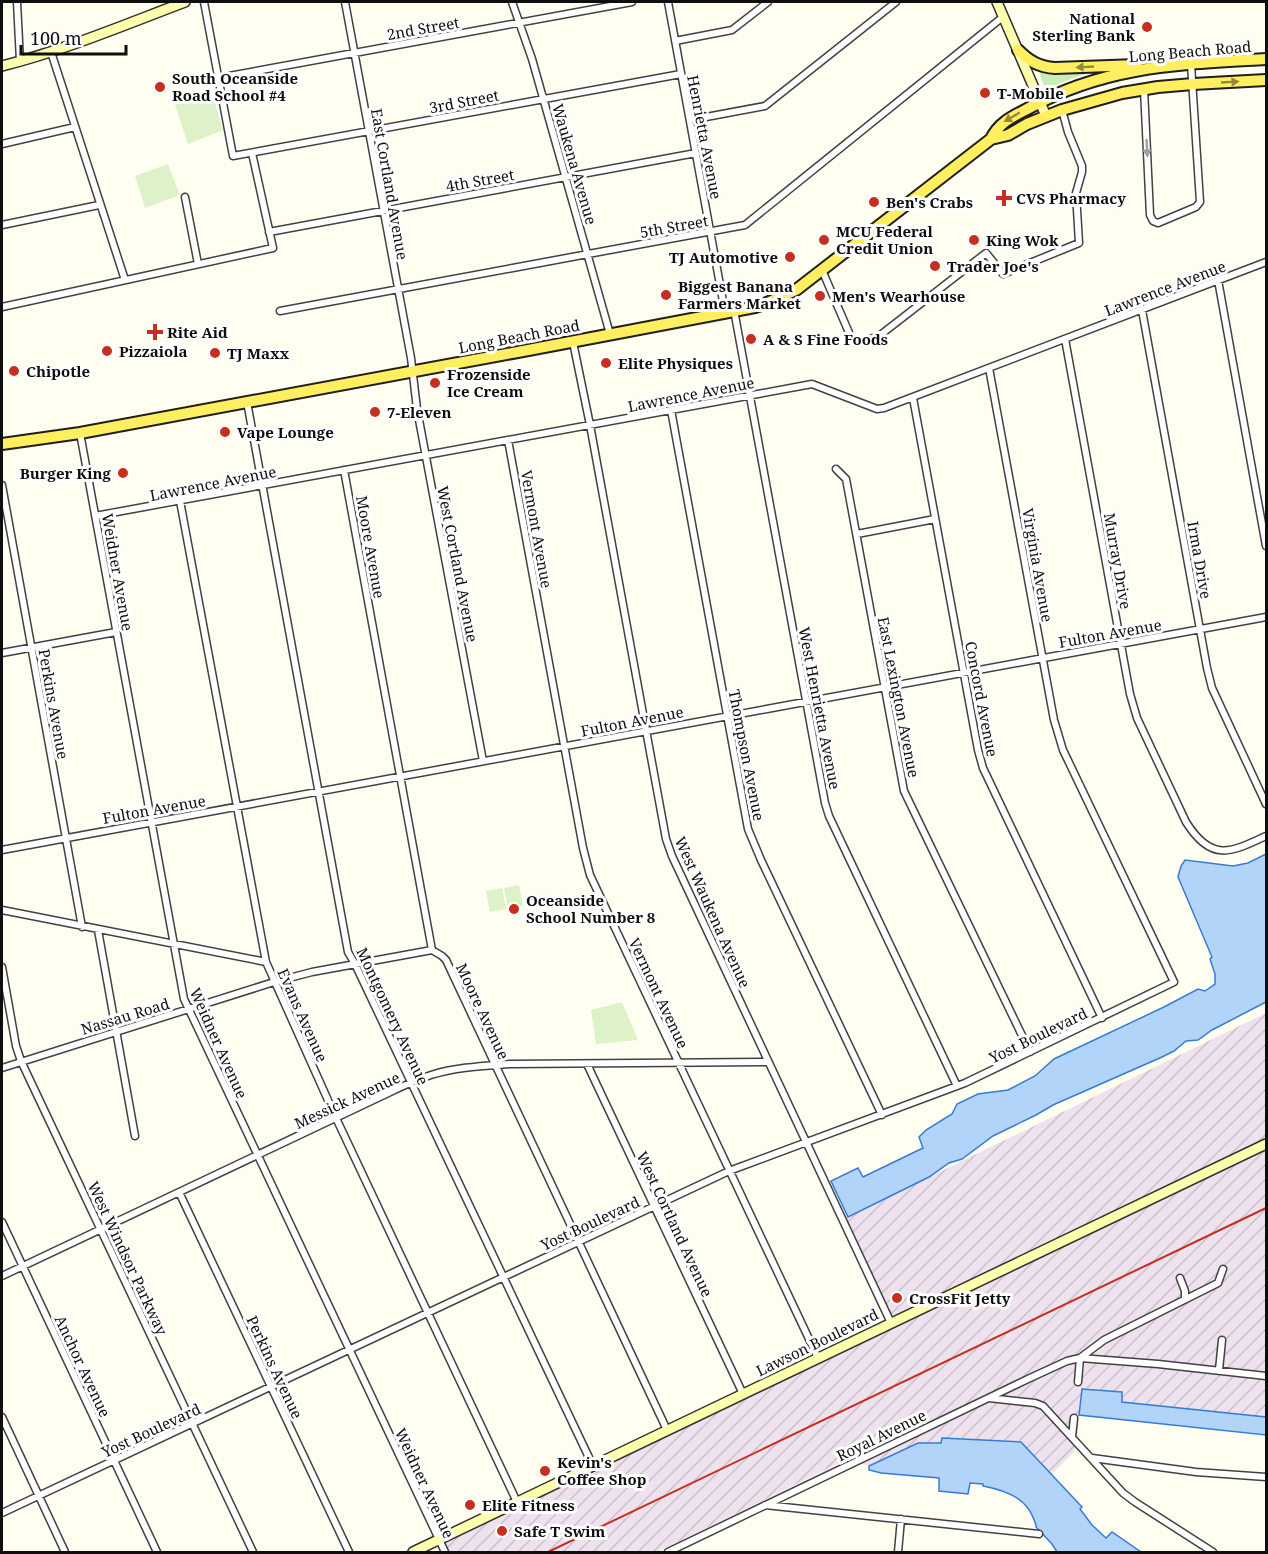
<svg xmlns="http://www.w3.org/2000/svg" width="1268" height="1554" font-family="'Noto Serif',serif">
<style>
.industrial{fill:url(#industrial-furrows)}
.grass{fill:#cbecb7}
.pitch{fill:#def2c9}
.water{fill:#b2d4f9;stroke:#357dd4;stroke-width:1.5}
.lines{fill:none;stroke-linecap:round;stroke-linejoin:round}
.minor-casing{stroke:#414141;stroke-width:9}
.secondary-casing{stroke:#303030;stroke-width:12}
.primary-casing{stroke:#1f1f1f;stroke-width:14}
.minor{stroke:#fff;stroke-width:6}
.secondary{stroke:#fcffab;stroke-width:9}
.primary{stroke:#ffef60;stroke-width:10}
.rail{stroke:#c62f1f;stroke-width:2}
.oneway{fill:#938a3b}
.oneway2{fill:#9f9f9f}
.poi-dot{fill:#c62f1f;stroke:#fff;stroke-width:2}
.labels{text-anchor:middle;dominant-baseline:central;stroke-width:6;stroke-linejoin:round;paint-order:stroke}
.poi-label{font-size:15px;font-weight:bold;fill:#0e0e0e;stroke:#fff;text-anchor:start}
.street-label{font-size:15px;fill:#0e0e0e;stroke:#fff}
</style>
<defs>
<pattern id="industrial-furrows" width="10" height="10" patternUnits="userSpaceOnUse" patternTransform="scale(1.5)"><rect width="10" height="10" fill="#ede2ed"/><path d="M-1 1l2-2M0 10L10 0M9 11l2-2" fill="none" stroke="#cac1ca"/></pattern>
</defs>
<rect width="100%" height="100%" fill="#fffef0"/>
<!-- industrial -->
<path class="industrial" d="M1266,1013V1416L1122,1402V1392L1083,1388L1075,1451L1051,1475L1021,1441L942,1438V1443H918L869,1466L848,1459L657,1552H446L441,1540L891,1322L843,1219Z"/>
<!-- grass -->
<path class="grass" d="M1039,72L1051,75L1090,72L1045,89Z"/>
<!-- pitch -->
<path class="pitch" d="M211,90L223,130L188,144L175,105Z
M168,164L180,195L145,208L135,176Z
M519,885L523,906L508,909L504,888Z
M502,888L506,909L490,912L486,891Z
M622,1002L638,1040L596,1044L591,1010Z"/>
<!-- water -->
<path class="water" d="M1266,854V1002L1212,1030L1198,1040L1186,1041L1174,1051L1162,1057L1053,1105L1036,1115L993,1136L962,1159L949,1163L929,1177L848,1217L831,1181L858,1168L863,1177L923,1148L919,1137L926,1130L952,1114L957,1104L978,1094L1008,1090L1035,1076L1054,1059L1164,1007L1198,989L1205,991L1215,984V974L1210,959L1212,957L1178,877L1181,866L1185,860L1233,866L1248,863Z
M1082,1389L1122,1392V1402L1266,1417V1435L1079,1415Z
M942,1438L1021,1442L1082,1507L1080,1509L1092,1525L1106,1538L1112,1532L1141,1552H1057L1052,1544L1036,1527V1525C1034,1519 1031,1512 1027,1507C1017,1494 999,1489 983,1486V1484L970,1483L968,1494L939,1491V1478L881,1473L869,1470V1466L918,1443H941Z"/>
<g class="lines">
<defs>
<path id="minor" d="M17,2L20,61
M204,2L233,156L681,74
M345,2L411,358L417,409L483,761
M512,2L532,59L610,334
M668,2L725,312
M675,41L732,30L768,2
M51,52L125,280
M218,78L632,2
M1144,89L1150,215L1153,221L1158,223L1196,207L1200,202L1191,64
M690,120L765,106L896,2
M2,144L75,127
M185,197L198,264
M2,225L99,205
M269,232L696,153
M822,270L853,342H862L879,336L986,253L1003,274L1079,243L1076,193L1082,172V166L1068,132L1062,110
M1218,280L1266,546
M2,307L273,248L252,153
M734,310L825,803L829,816L957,1086
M1142,310L1207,668L1212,688L1266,804
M280,311L745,225L1004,16
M1065,339L1130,694L1137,718L1186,822C1211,862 1230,853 1266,836
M573,342L590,425L666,839L672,856L891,1323
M913,398L978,750L983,768L1102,1018
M247,402L348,952L355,964L593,1466
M671,410L748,829L761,860L882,1115
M80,433L184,999L445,1552
M508,440L583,848L590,875L818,1358
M836,469L846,479L904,791L1030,1052
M344,470L432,950L442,956L446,960L667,1430
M2,485L82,927
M180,501L266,962L336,1118L517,1502
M95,516L812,384L877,409L884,408L1266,262
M857,534L935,519
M2,653L116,632
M2,850L1266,617
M2,910L266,962
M98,930L135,1136
M2,967L16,1046L21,1061L253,1552
M587,1064L743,1394
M2,1068L274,982L312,972L432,950
M179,1192L349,1552
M2,1222L157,1552
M2,1276L384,1095C399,1088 415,1080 431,1075C457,1067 483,1066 510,1064L767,1062
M1180,1278L1185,1291V1299
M1219,1370L1222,1340
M1078,1382L1080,1358L1158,1364L1266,1376
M989,1398L1035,1403L1043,1406L1123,1493L1135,1502L1213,1552
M2,1417L65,1552
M1072,1437L1074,1418
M1092,1458L1196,1472L1266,1477
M765,1505L1039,1534
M2,1513L729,1171L965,1083L1174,982L1063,750L1054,720L989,368
M668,1552L1030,1378L1067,1361L1080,1358L1104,1340L1218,1283L1223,1269
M898,1552L901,1519"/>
<path id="secondary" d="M997,2L1046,116
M2,66C65,50 124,25 185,2
M413,1552L1266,1144"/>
<path id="primary" d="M1018,50C1029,61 1039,67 1055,68L1137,65
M991,139C999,122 1014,116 1029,108C1107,65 1181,64 1266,59
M2,444L80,433L523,351L755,307L767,303L796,290L991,139L1008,135L1027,124L1062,110L1122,93L1158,87L1193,84L1266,80"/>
</defs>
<!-- minor casing -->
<use href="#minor" class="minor-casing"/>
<!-- secondary casing -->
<use href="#secondary" class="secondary-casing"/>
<!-- primary casing -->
<use href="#primary" class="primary-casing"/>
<!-- minor -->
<use href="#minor" class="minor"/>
<!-- secondary -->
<use href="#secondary" class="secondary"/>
<!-- primary -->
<use href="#primary" class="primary"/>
<!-- rail -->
<path class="rail" d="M548,1552L1266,1208"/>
</g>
<!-- one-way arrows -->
<defs><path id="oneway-solid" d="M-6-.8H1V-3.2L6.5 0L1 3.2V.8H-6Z" transform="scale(1.5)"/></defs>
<g class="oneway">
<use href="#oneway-solid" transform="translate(1085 67) rotate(177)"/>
<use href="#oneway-solid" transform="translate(1230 82) rotate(-3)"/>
<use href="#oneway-solid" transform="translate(1012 117) rotate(150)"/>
</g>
<use class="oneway2" href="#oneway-solid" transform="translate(1147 148) rotate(87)"/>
<!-- markers -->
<g class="poi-dot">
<circle cx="1147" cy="27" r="6"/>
<circle cx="160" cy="87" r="6"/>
<circle cx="985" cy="93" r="6"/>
<path d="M1001 189h6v6h6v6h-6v6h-6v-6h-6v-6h6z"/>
<circle cx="874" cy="202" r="6"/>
<circle cx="824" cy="240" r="6"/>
<circle cx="974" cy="240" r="6"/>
<circle cx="790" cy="257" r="6"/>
<circle cx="935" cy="266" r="6"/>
<circle cx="666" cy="295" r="6"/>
<circle cx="820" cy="296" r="6"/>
<path d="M152 323h6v6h6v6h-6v6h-6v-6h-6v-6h6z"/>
<circle cx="751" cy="339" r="6"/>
<circle cx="107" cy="351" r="6"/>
<circle cx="215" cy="353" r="6"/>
<circle cx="606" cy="363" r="6"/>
<circle cx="14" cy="371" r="6"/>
<circle cx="435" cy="383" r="6"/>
<circle cx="375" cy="412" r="6"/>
<circle cx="225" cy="432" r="6"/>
<circle cx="123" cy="473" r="6"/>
<circle cx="514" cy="909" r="6"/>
<circle cx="897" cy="1298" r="6"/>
<circle cx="545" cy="1471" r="6"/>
<circle cx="470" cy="1505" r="6"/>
<circle cx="502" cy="1531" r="6"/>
</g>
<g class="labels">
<!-- poi labels -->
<g class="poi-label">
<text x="1135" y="18" text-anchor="end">National<tspan x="1135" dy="17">Sterling Bank</tspan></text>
<text x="172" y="78">South Oceanside<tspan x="172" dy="17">Road School #4</tspan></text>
<text x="997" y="93">T-Mobile</text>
<text x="1016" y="198">CVS Pharmacy</text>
<text x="886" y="202">Ben's Crabs</text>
<text x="836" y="231">MCU Federal<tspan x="836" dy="17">Credit Union</tspan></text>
<text x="986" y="240">King Wok</text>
<text x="778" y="257" text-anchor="end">TJ Automotive</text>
<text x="947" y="266">Trader Joe's</text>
<text x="678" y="286">Biggest Banana<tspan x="678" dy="17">Farmers Market</tspan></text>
<text x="832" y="296">Men's Wearhouse</text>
<text x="167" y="332">Rite Aid</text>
<text x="763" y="339">A &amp; S Fine Foods</text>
<text x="119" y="351">Pizzaiola</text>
<text x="227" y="353">TJ Maxx</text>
<text x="618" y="363">Elite Physiques</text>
<text x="26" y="371">Chipotle</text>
<text x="447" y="374">Frozenside<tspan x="447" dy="17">Ice Cream</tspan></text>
<text x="387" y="412">7-Eleven</text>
<text x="237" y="432">Vape Lounge</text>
<text x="111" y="473" text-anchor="end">Burger King</text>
<text x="526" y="900">Oceanside<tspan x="526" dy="17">School Number 8</tspan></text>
<text x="909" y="1298">CrossFit Jetty</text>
<text x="557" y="1462">Kevin's<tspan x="557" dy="17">Coffee Shop</tspan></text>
<text x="482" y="1505">Elite Fitness</text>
<text x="514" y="1531">Safe T Swim</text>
</g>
<!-- street labels -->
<g class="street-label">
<text transform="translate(423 28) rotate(-10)">2nd Street</text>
<text transform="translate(1190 51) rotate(-5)">Long Beach Road</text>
<text transform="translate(464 101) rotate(-11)">3rd Street</text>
<text transform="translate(705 137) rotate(79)">Henrietta Avenue</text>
<text transform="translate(575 164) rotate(74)">Waukena Avenue</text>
<text transform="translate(480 180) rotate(-10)">4th Street</text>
<text transform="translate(390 184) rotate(80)">East Cortland Avenue</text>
<text transform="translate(674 226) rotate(-10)">5th Street</text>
<text transform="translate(1165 288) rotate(-21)">Lawrence Avenue</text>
<text transform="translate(519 336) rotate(-11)">Long Beach Road</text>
<text transform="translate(691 394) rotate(-11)">Lawrence Avenue</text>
<text transform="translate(213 483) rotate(-11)">Lawrence Avenue</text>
<text transform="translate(537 529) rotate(80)">Vermont Avenue</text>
<text transform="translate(371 547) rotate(80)">Moore Avenue</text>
<text transform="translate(1200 560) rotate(80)">Irma Drive</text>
<text transform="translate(1118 561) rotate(80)">Murray Drive</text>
<text transform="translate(458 564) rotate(79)">West Cortland Avenue</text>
<text transform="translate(1038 565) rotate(80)">Virginia Avenue</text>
<text transform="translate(118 572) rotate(80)">Weidner Avenue</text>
<text transform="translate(1110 633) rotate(-10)">Fulton Avenue</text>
<text transform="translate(899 697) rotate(79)">East Lexington Avenue</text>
<text transform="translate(982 699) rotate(79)">Concord Avenue</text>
<text transform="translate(54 704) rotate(80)">Perkins Avenue</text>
<text transform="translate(820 708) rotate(79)">West Henrietta Avenue</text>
<text transform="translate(632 721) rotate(-11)">Fulton Avenue</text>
<text transform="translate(747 755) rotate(79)">Thompson Avenue</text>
<text transform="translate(154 809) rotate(-10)">Fulton Avenue</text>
<text transform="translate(713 912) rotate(66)">West Waukena Avenue</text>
<text transform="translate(659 993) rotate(65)">Vermont Avenue</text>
<text transform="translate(483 1011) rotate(65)">Moore Avenue</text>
<text transform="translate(303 1015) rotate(66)">Evans Avenue</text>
<text transform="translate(125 1016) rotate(-17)">Nassau Road</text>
<text transform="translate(393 1016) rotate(65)">Montgomery Avenue</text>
<text transform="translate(1038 1035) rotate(-26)">Yost Boulevard</text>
<text transform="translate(219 1043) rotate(66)">Weidner Avenue</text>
<text transform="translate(347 1100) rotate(-25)">Messick Avenue</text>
<text transform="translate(590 1223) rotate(-25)">Yost Boulevard</text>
<text transform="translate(675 1224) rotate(65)">West Cortland Avenue</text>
<text transform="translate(128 1258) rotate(65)">West Windsor Parkway</text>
<text transform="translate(817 1342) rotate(-26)">Lawson Boulevard</text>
<text transform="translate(83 1366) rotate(65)">Anchor Avenue</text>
<text transform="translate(275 1367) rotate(65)">Perkins Avenue</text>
<text transform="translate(151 1430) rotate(-25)">Yost Boulevard</text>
<text transform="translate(881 1435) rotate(-26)">Royal Avenue</text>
<text transform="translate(425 1483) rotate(65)">Weidner Avenue</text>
</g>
</g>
<!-- border -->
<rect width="1268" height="1554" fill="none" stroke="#0e0e0e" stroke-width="6"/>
<!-- scale -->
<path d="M21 45v9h105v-9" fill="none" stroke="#0e0e0e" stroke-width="3"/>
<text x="30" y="45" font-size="18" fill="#0e0e0e" stroke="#ffffff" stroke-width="4.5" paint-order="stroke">100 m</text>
</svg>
